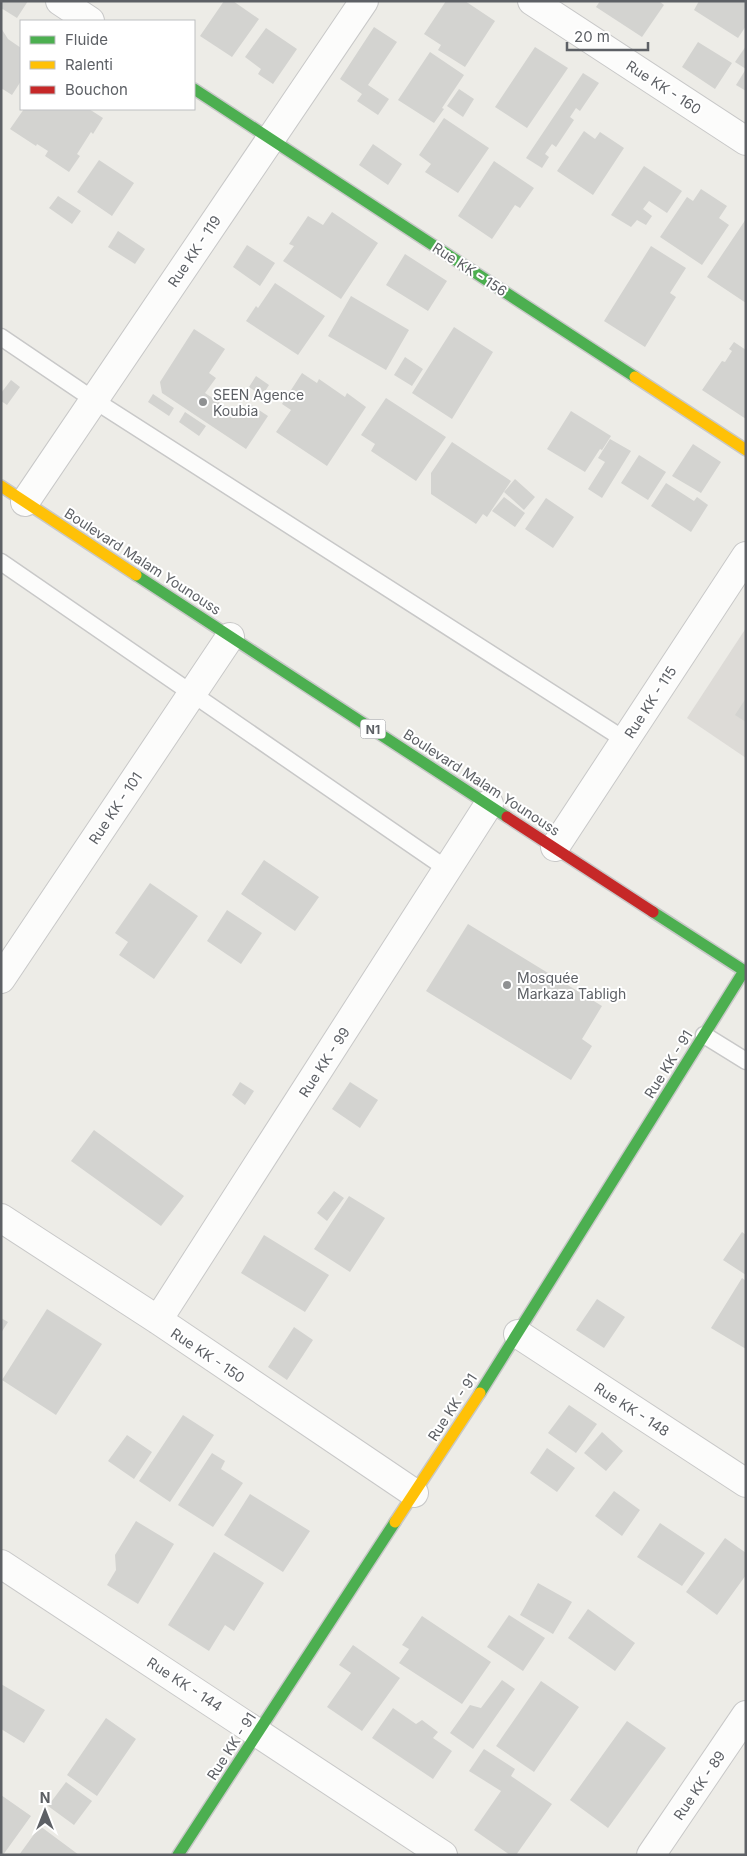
<svg xmlns="http://www.w3.org/2000/svg" width="747" height="1856" font-family="Inter,sans-serif">
<style>
.industrial{fill:#dddbd7}
.building{fill:#d3d3d0}
.lines{fill:none;stroke-linecap:round;stroke-linejoin:round}
.lane-casing{stroke:#c8c8c8;stroke-width:19}
.street-casing{stroke:#c8c8c8;stroke-width:30}
.fast-casing{stroke:#c8c8c8;stroke-width:14}
.slow-casing{stroke:#c8c8c8;stroke-width:14}
.jam-casing{stroke:#c8c8c8;stroke-width:14}
.lane{stroke:#fcfcfb;stroke-width:16}
.street{stroke:#fcfcfb;stroke-width:28}
.fast{stroke:#4caf50;stroke-width:11}
.slow{stroke:#ffc107;stroke-width:11}
.jam{stroke:#c62828;stroke-width:11}
.poi-dot{fill:#8f9192;stroke:#fff;stroke-width:2}
.labels{text-anchor:middle;dominant-baseline:central;stroke-width:4;stroke-linejoin:round;paint-order:stroke}
.shield{fill:#fff;stroke:#8e9093;stroke-width:1}
.shield-label{font-size:12px;font-weight:bold;fill:#5d6065}
.street-label{font-size:14px;fill:#5d6065;stroke:#fff}
.poi-label{font-size:14px;fill:#5d6065;stroke:#fff;text-anchor:start}
</style>
<rect width="100%" height="100%" fill="#edece7"/>
<!-- industrial -->
<path class="industrial" d="M746,628V758L687,718Z"/>
<!-- building -->
<path class="building" d="M1,1H28L17,18L1,8Z
M224,1H233L259,19L232,57L200,36Z
M446,1H465L495,21L465,67L438,50L441,45L424,34Z
M600,1H659L664,5L642,37L596,7Z
M699,1H746V26L738,38L694,10Z
M374,27L397,42L368,85L389,99L378,115L357,101L362,94L340,79Z
M1,28L8,39L21,48V81L12,95L1,88Z
M266,28L297,49L273,84L258,74L261,69L245,57Z
M698,42L732,63L715,89L682,67Z
M746,46V91L736,85L746,69L735,62Z
M535,47L568,68L527,128L495,107Z
M430,52L464,75L442,108L444,109L434,123L398,100Z
M583,73L599,83L580,111L576,108L570,117L574,120L556,147L552,144L545,154L549,157L542,168L526,158Z
M459,89L474,99L463,117L447,106Z
M24,109H89L103,118L93,134L91,132L77,154L80,156L69,172L45,156L48,151L37,144L36,146L10,129Z
M444,118L489,148L458,193L425,172L431,164L419,155Z
M584,131L595,139L600,132L624,148L593,195L557,171Z
M373,144L402,164L388,185L359,165Z
M99,160L134,183L112,216L77,192Z
M494,161L534,188L520,208L515,205L492,239L458,216Z
M644,166L682,191L667,213L649,201L643,209L652,216L646,225L637,220L631,227L611,215Z
M701,189L727,206L719,218L729,225L702,265L660,237L687,197L693,201Z
M58,196L81,211L72,224L49,208Z
M332,212L378,243L341,299L283,261L294,246L289,244L308,216L323,225Z
M746,219V303L707,277Z
M118,231L145,249L135,264L108,247Z
M247,245L275,263L260,286L233,267Z
M651,246L686,268L670,293L676,297L645,347L604,321Z
M405,254L447,281L428,311L386,285Z
M275,283L325,316L298,355L246,321L256,306L258,308Z
M351,296L409,330L386,370L328,336Z
M454,327L493,352L452,419L412,393Z
M194,329L225,349L209,373L216,378L205,393L241,417L250,404L268,416L246,449L162,393L160,382Z
M734,342L746,350V419L702,390L722,361L725,362L732,351L729,349Z
M405,357L423,369L412,386L394,375Z
M302,373L317,383L319,379L345,397L347,393L366,407L327,466L276,432L291,410L282,404Z
M256,376L269,385L262,396L249,387Z
M11,380L20,387L7,405L1,401V393Z
M153,394L174,408L169,416L148,402Z
M386,398L446,437L416,481L371,451L375,444L361,435Z
M571,411L611,436L602,450L600,449L585,472L547,449Z
M185,412L206,426L199,436L179,422Z
M610,439L631,451L602,498L588,489L605,462L598,458Z
M452,442L511,481L487,517L483,514L476,524L431,494V473Z
M693,444L721,462L701,493L672,476Z
M639,455L666,472L648,500L621,483Z
M515,479L535,497L524,510L504,492Z
M666,483L694,501L697,497L708,505L691,532L651,506Z
M504,497L525,513L515,527L492,511Z
M546,498L574,517L553,548L525,529Z
M746,698V722L735,715Z
M264,860L319,897L295,931L241,894Z
M150,883L198,916L154,979L119,955L128,942L115,933Z
M227,910L262,933L241,964L207,941Z
M468,924L602,1006L582,1039L592,1046L571,1080L426,991Z
M240,1082L254,1091L245,1105L232,1095Z
M350,1082L378,1100L360,1128L332,1109Z
M94,1130L184,1196L161,1226L71,1161Z
M334,1191L344,1198L327,1221L317,1213Z
M349,1196L385,1218L350,1272L314,1249Z
M742,1232L746,1235V1275L723,1260Z
M264,1235L329,1275L305,1312L241,1273Z
M742,1278L746,1281V1349L711,1328Z
M597,1299L625,1317L604,1348L576,1330Z
M47,1309L102,1344L56,1415L2,1380Z
M1,1318L8,1322L1,1333Z
M294,1327L313,1340L287,1380L268,1367Z
M569,1405L597,1424L576,1453L548,1433Z
M183,1415L214,1435L170,1502L139,1481Z
M602,1432L623,1451L606,1471L584,1453Z
M127,1435L152,1452L134,1479L108,1461Z
M547,1448L575,1468L557,1492L530,1473Z
M212,1453L225,1461L221,1469L243,1483L213,1527L178,1505Z
M614,1491L640,1510L622,1536L595,1516Z
M250,1494L310,1531L283,1572L224,1535Z
M136,1521L174,1544L138,1604L107,1585L116,1570L115,1555Z
M660,1523L705,1553L682,1586L637,1557Z
M725,1538L746,1553V1575L717,1615L686,1592Z
M214,1552L264,1583L234,1631L225,1625L209,1651L168,1625Z
M538,1583L572,1602L553,1634L520,1615Z
M588,1609L635,1643L615,1671L568,1638Z
M509,1615L545,1638L523,1671L487,1647Z
M422,1616L491,1662L462,1704L399,1663L409,1649L402,1645Z
M353,1645L400,1678L362,1731L327,1707L351,1673L339,1665Z
M502,1680L515,1689L473,1749L450,1733L470,1705L481,1708Z
M541,1681L579,1707L534,1772L496,1746Z
M1,1684L45,1710L24,1743L1,1729Z
M393,1708L416,1724L422,1720L438,1732L433,1738L452,1751L433,1779L372,1738Z
M106,1718L136,1739L97,1796L67,1775Z
M627,1721L666,1748L608,1828L570,1800Z
M484,1749L515,1769L511,1776L552,1804L516,1855H510L474,1830L501,1791L469,1771Z
M66,1782L92,1801L74,1825L48,1806Z
M1,1795L31,1816L3,1855H1Z
M40,1826L79,1855H19Z"/>
<g class="lines">
<defs>
<path id="lane" d="M1,337L94,400L625,740
M1,562L447,869
M704,1035L746,1061"/>
<path id="street" d="M60,1L90,21
M532,1L746,141
M25,502L364,1
M555,847L746,556
M1,979L230,637
M1,1218L158,1320L414,1493
M158,1320L489,804
M518,1334L746,1483
M1,1564L443,1855
M651,1855L746,1715"/>
<path id="fast" d="M194,89L635,377
M136,575L507,817
M653,912L746,972
M480,1393L744,971
M178,1855L395,1522"/>
<path id="slow" d="M635,377L746,450
M1,486L136,575
M395,1522L480,1393"/>
<path id="jam" d="M507,817L653,912"/>
</defs>
<!-- lane casing -->
<use href="#lane" class="lane-casing"/>
<!-- street casing -->
<use href="#street" class="street-casing"/>
<!-- fast casing -->
<use href="#fast" class="fast-casing"/>
<!-- slow casing -->
<use href="#slow" class="slow-casing"/>
<!-- jam casing -->
<use href="#jam" class="jam-casing"/>
<!-- lane -->
<use href="#lane" class="lane"/>
<!-- street -->
<use href="#street" class="street"/>
<!-- fast -->
<use href="#fast" class="fast"/>
<!-- slow -->
<use href="#slow" class="slow"/>
<!-- jam -->
<use href="#jam" class="jam"/>
</g>
<!-- markers -->
<g class="poi-dot">
<circle cx="203" cy="402" r="5"/>
<circle cx="507" cy="985" r="5"/>
</g>
<g class="labels">
<!-- shield labels -->
<rect class="shield" x="360.5" y="719.5" width="25" height="19" rx="4"/>
<g class="shield-label">
<text x="373" y="729">N1</text>
</g>
<!-- street labels -->
<g class="street-label">
<text transform="translate(664 87) rotate(33)">Rue KK - 160</text>
<text transform="translate(194 251) rotate(-56)">Rue KK - 119</text>
<text transform="translate(470 269) rotate(33)">Rue KK - 156</text>
<text transform="translate(143 561) rotate(33)">Boulevard Malam Younouss</text>
<text transform="translate(650 702) rotate(-57)">Rue KK - 115</text>
<text transform="translate(482 782) rotate(33)">Boulevard Malam Younouss</text>
<text transform="translate(115 808) rotate(-56)">Rue KK - 101</text>
<text transform="translate(324 1062) rotate(-57)">Rue KK - 99</text>
<text transform="translate(668 1064) rotate(-58)">Rue KK - 91</text>
<text transform="translate(208 1355) rotate(34)">Rue KK - 150</text>
<text transform="translate(452 1407) rotate(-57)">Rue KK - 91</text>
<text transform="translate(632 1409) rotate(33)">Rue KK - 148</text>
<text transform="translate(185 1684) rotate(33)">Rue KK - 144</text>
<text transform="translate(231 1746) rotate(-57)">Rue KK - 91</text>
<text transform="translate(699 1785) rotate(-56)">Rue KK - 89</text>
</g>
<!-- poi labels -->
<g class="poi-label">
<text x="213" y="394">SEEN Agence<tspan x="213" dy="16">Koubia</tspan></text>
<text x="517" y="977">Mosquée<tspan x="517" dy="16">Markaza Tabligh</tspan></text>
</g>
</g>
<!-- border -->
<rect width="747" height="1856" fill="none" stroke="#5d6065" stroke-width="5"/>
<!-- legend -->
<rect x="20" y="20" width="175" height="90" fill="#ffffff" stroke="#bebfc1"/>
<rect x="30" y="36" width="25" height="8" fill="#4caf50" stroke="#bebfc1"/>
<text x="65" y="45" font-size="15" fill="#5d6065">Fluide</text>
<rect x="30" y="61" width="25" height="8" fill="#ffc107" stroke="#bebfc1"/>
<text x="65" y="70" font-size="15" fill="#5d6065">Ralenti</text>
<rect x="30" y="86" width="25" height="8" fill="#c62828" stroke="#bebfc1"/>
<text x="65" y="95" font-size="15" fill="#5d6065">Bouchon</text>
<!-- north arrow -->
<g transform="translate(45 1811)" stroke="#ffffff" stroke-width="4" paint-order="stroke">
<path d="M0-4L9 19L0 12L-9 19Z" fill="#5d6065"/>
<text y="-8" font-size="14" font-weight="bold" text-anchor="middle" fill="#5d6065">N</text>
</g>
<!-- scale -->
<path d="M567 42v8h81v-8" fill="none" stroke="#5d6065" stroke-width="2.5"/>
<text x="574" y="42" font-size="15" fill="#5d6065" stroke="#ffffff" stroke-width="4" paint-order="stroke">20 m</text>
</svg>
